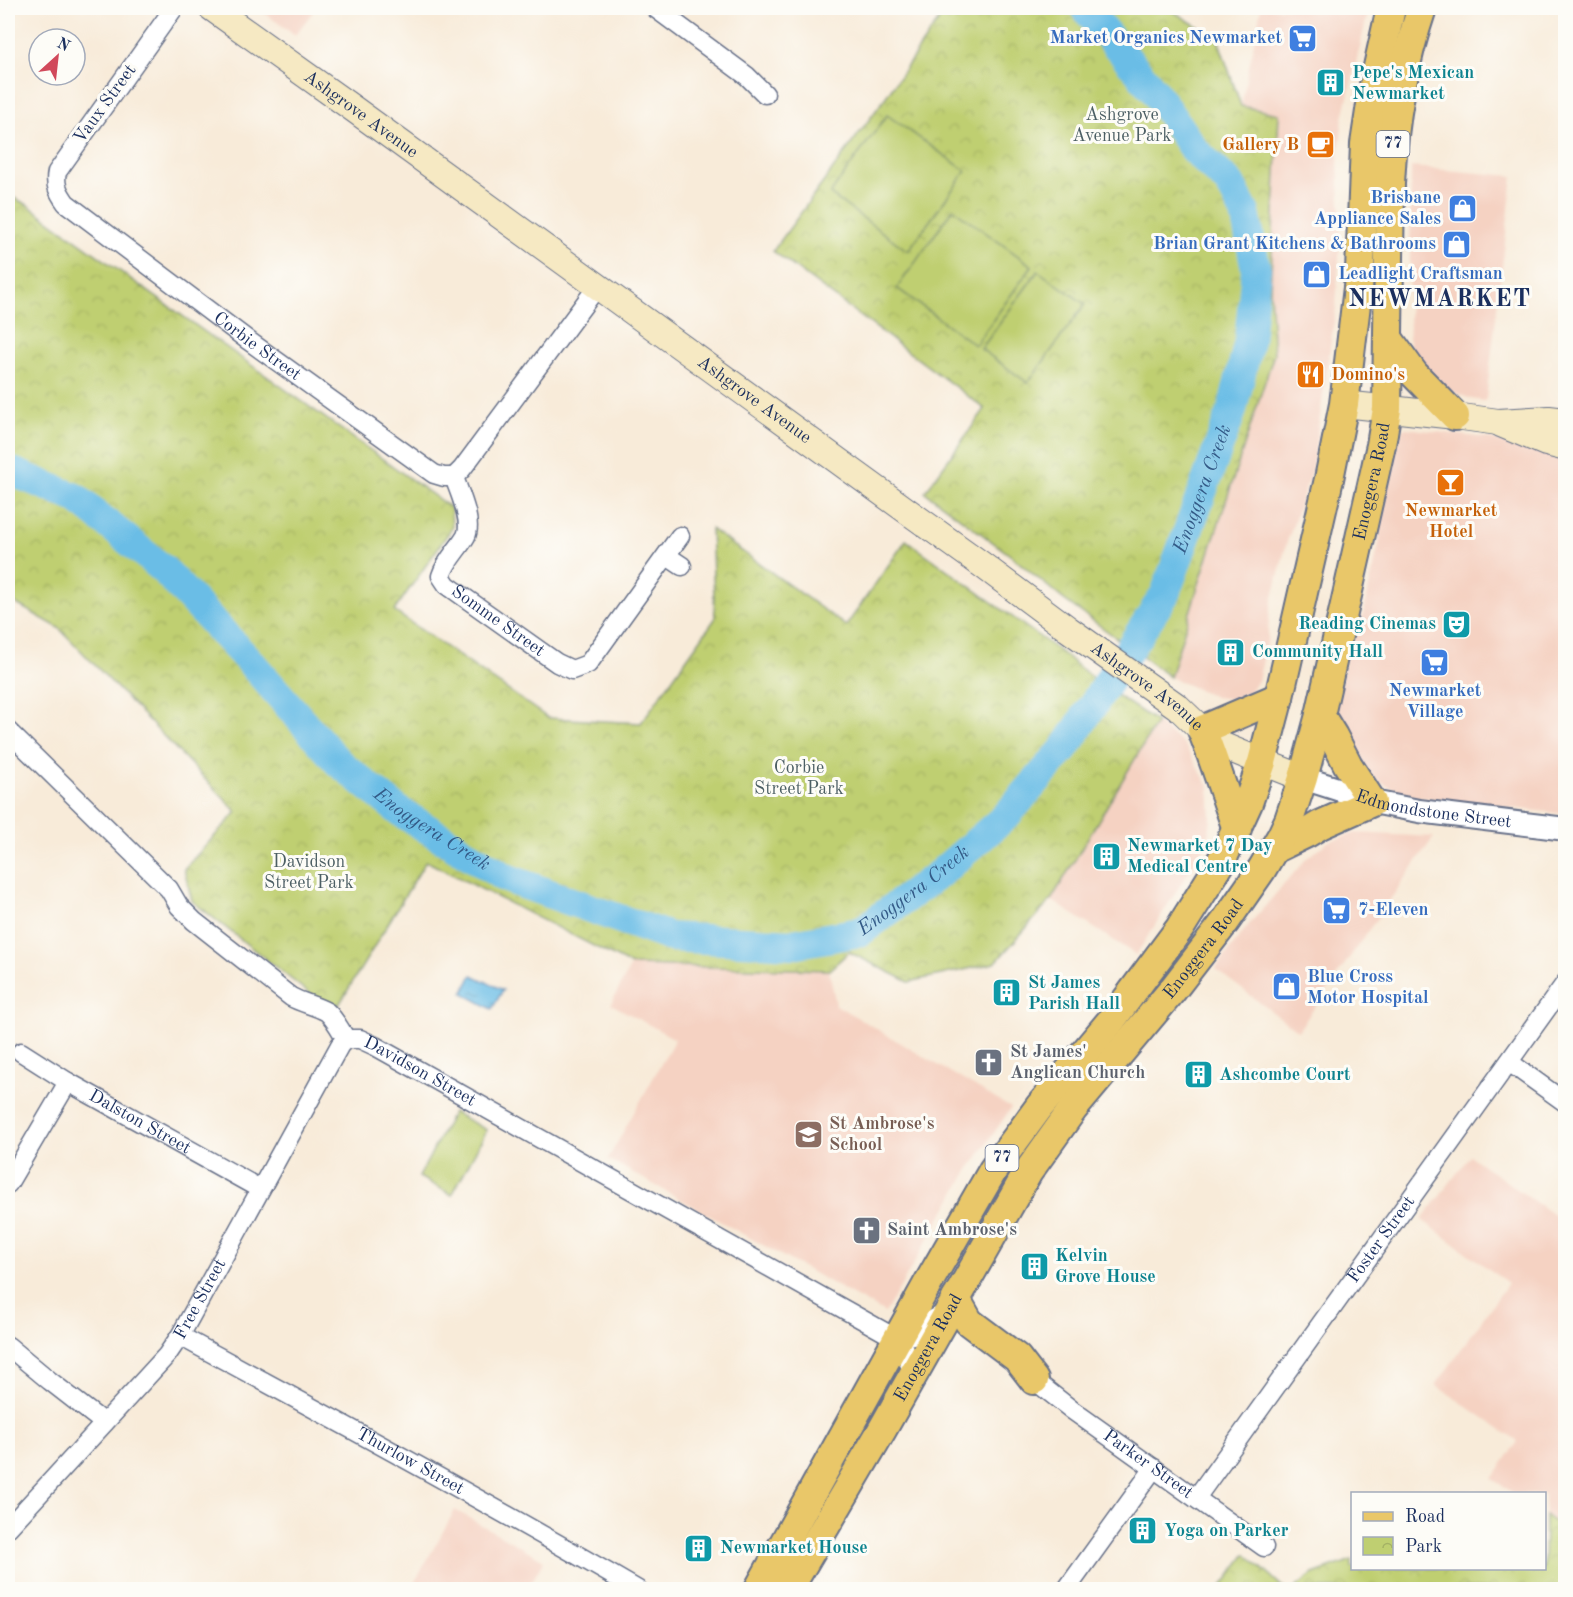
<svg xmlns="http://www.w3.org/2000/svg" width="1573" height="1597" font-family="'Old Standard TT',serif">
<style>
.built{fill:#f5d2c2}
.park{fill:url(#park-crowns);stroke:#6d7f68;stroke-width:1.5}
.pitch{fill:#bfcf71;stroke:#6d7f68;stroke-width:1.5}
.water{fill:url(#water-ripples);stroke:#4276a2;stroke-width:1.5}
.lines{fill:none;stroke-linecap:round;stroke-linejoin:round}
.river{stroke:#6abde6;stroke-width:30}
.minor-casing{stroke:#687189;stroke-width:21}
.tertiary-casing{stroke:#687189;stroke-width:26}
.secondary-casing{stroke:#687189;stroke-width:28}
.primary-casing{stroke:#687189;stroke-width:32}
.minor{stroke:#fff;stroke-width:18}
.tertiary{stroke:#fff;stroke-width:22}
.secondary{stroke:#f6e9c3;stroke-width:26}
.primary{stroke:#e9c769;stroke-width:28}
.labels{text-anchor:middle;dominant-baseline:central;stroke-width:6;stroke-linejoin:round;paint-order:stroke}
.shield{fill:#fdfcf7;stroke:#5f6c8c;stroke-width:1.5}
.shield-label{font-size:16px;font-weight:bold;fill:#1b2f5e}
.shop-label{font-size:18px;font-weight:bold;fill:#366cbe;stroke:#fdfcf7;text-anchor:end}
.culture-label{font-size:18px;font-weight:bold;fill:#0d838f;stroke:#fdfcf7;text-anchor:start}
.street-label{font-size:18px;fill:#1b2f5e;stroke:#fdfcf7}
.park-label{font-size:18px;fill:#4c5f64;stroke:#fdfcf7}
.food-label{font-size:18px;font-weight:bold;fill:#c56008;stroke:#fdfcf7;text-anchor:end}
.worship-label{font-size:18px;font-weight:bold;fill:#5b616d;stroke:#fdfcf7;text-anchor:start}
.education-label{font-size:18px;font-weight:bold;fill:#785e54;stroke:#fdfcf7;text-anchor:start}
.water-label{font-size:20px;font-style:italic;fill:#335a87;stroke:#fdfcf7}
.district-label{font-size:24px;font-weight:bold;letter-spacing:1.5px;fill:#1b2f5e;stroke:#fdfcf7}
</style>
<defs>
<pattern id="park-crowns" width="20" height="18" patternUnits="userSpaceOnUse" patternTransform="scale(1.5)"><rect width="20" height="18" fill="#bfcf71"/><path d="M2 6a3 3 0 1 1 6 0M12 15a3 3 0 1 1 6 0" fill="none" stroke="#a4b264"/></pattern>
<pattern id="water-ripples" width="26" height="14" patternUnits="userSpaceOnUse" patternTransform="scale(1.5)"><rect width="26" height="14" fill="#6abde6"/><path d="M2 4q2-2 4 0t4 0M15 11q2-2 4 0t4 0" fill="none" stroke="#569abe"/></pattern>
</defs>
<rect width="100%" height="100%" fill="#fdfcf7"/>
<filter id="ink" filterUnits="userSpaceOnUse"><feTurbulence type="fractalNoise" baseFrequency=".0167" numOctaves="2"/><feDisplacementMap in="SourceGraphic" scale="12" xChannelSelector="R" yChannelSelector="G"/><feConvolveMatrix kernelMatrix="1 2 1 2 8 2 1 2 1" color-interpolation-filters="sRGB"/></filter>
<filter id="wash" filterUnits="userSpaceOnUse"><feTurbulence type="fractalNoise" baseFrequency=".008" numOctaves="4" result="noise"/><feDisplacementMap in="SourceGraphic" scale="24" xChannelSelector="R" yChannelSelector="G"/><feGaussianBlur stdDeviation="1.35" result="paint"/><feColorMatrix in="noise" values="0 0 0 0 0 0 0 0 0 0 0 0 0 0 0 0 0 1.4 0 .05"/><feComposite in="paint" operator="in"/></filter>
<g filter="url(#wash)">
<rect width="100%" height="100%" fill="#f8ebd9"/>
<!-- built -->
<path class="built" d="M257,8H316L295,35Z
M1261,8H1369L1343,118L1338,163L1341,223L1336,307L1312,469L1287,542L1270,609L1267,643L1258,681L1248,692L1232,699L1215,697L1170,677L1195,596L1274,354L1270,292L1241,106Z
M1411,167L1513,176L1486,399L1484,401L1471,399L1449,390L1410,350L1409,342Z
M1406,428L1486,438L1565,456V814L1415,797L1401,793L1371,777L1336,716V703L1346,657L1361,624L1380,539L1379,529L1382,500L1398,438L1402,430Z
M1157,722L1185,746L1209,786L1211,819L1207,843L1136,955L1051,900Z
M1355,833L1434,837L1298,1031L1215,969L1246,928L1307,858L1329,841Z
M631,965L829,970L836,1005L1011,1108L966,1174L885,1313L608,1159L675,1039L611,1004Z
M1470,1156L1565,1223V1530L1545,1515L1544,1494L1514,1493L1492,1479L1518,1442L1436,1385L1508,1283L1422,1220Z
M455,1510L544,1560L528,1589H411Z"/>
<!-- park -->
<path class="park" d="M947,8H1168L1218,39L1241,106L1279,114L1270,292L1274,354L1195,596L1170,677L1063,599L1010,555L925,492L985,409L773,251L885,98Z
M8,195L26,204L451,508L452,528L394,611L548,718L641,723L715,619L711,529L846,626L906,540L1062,653L1104,687L1157,722L1051,900L995,963L909,982L849,952L829,970L631,965L426,861L334,1013L192,901L184,869L237,812L59,628L8,599Z
M1545,1515L1565,1530V1589H1294L1313,1574L1352,1560V1568H1544Z
M1246,1554L1285,1589H1220Z"/>
<!-- pitch -->
<path class="pitch" d="M887,115L966,171L908,251L830,194Z
M953,209L1032,266L975,345L897,288Z
M1038,271L1085,304L1028,383L981,349Z
M453,1112L487,1130L452,1195L419,1177Z"/>
<!-- water -->
<path class="water" d="M472,975L503,990L492,1009L463,993Z"/>
<g class="lines">
<!-- river -->
<path class="river" id="s1" d="M8,470L76,498L163,569L252,664L338,762L399,811L506,878L670,937L793,944L860,932L939,874L1005,817L1065,748L1165,594L1232,410L1249,341L1256,269L1245,213L1230,184L1194,150L1155,92L1085,8"/>
</g>
</g>
<g filter="url(#ink)">
<g class="lines">
<defs>
<g id="minor">
<path id="s2" d="M174,8L57,172C54,185 59,193 66,203L249,341L434,474L444,477H454"/>
<path d="M655,8L747,76L765,94"/>
<path id="s3" d="M454,477C459,492 473,521 466,536C458,550 446,560 441,576L447,585L557,663L572,670L588,664L680,536"/>
<path d="M454,477L462,469L597,287"/>
<path d="M667,556L682,566"/>
<path d="M8,731L169,889L179,906L194,921L291,997C302,1003 317,1006 327,1012C335,1019 341,1031 346,1039"/>
<path id="s4" d="M346,1039H360L375,1046L897,1339L905,1351L913,1375"/>
<path id="s5" d="M21,1052L68,1082L260,1189"/>
<path d="M1509,1062L1566,1103"/>
<path d="M8,1184L68,1082"/>
<path id="s6" d="M180,1336C334,1419 487,1502 638,1590"/>
<path d="M897,1339L916,1334L925,1322L948,1313"/>
<path d="M8,1346L50,1381L104,1423"/>
<path id="s7" d="M1034,1380L1072,1410L1264,1547"/>
<path id="s8" d="M1196,1498L1566,982"/>
<path id="s9" d="M8,1528L167,1355L180,1336L340,1045L346,1039"/>
<path d="M1066,1590L1154,1468"/>
</g>
<g id="tertiary">
<path id="s10" d="M1303,778L1350,793L1378,803L1419,811L1566,829"/>
</g>
<g id="secondary">
<path id="s11" d="M212,8L355,110L910,513L981,564L1068,629L1178,707L1202,730L1221,745L1245,755L1303,778"/>
<path d="M1344,404L1455,416L1498,422L1549,419L1566,421"/>
<path d="M1501,424L1546,443L1566,448"/>
</g>
<g id="primary">
<path d="M1388,338L1414,374L1455,416"/>
<path d="M1237,829C1225,796 1215,762 1202,730L1279,697"/>
<path d="M1274,849L1307,833L1320,825L1372,802L1348,765L1333,736L1320,715"/>
<path d="M956,1299L969,1322L1017,1358L1034,1380"/>
<path d="M758,1590L927,1285L993,1170L1040,1106L1110,1022L1180,928L1220,864L1248,803L1262,762L1279,697L1329,479L1344,404L1360,271L1365,144L1374,85L1391,8"/>
<path id="s12" d="M788,1590L882,1430L1028,1172L1073,1109L1171,992L1225,922L1262,869L1282,835L1289,820L1303,778L1320,715L1381,445L1387,409L1390,183C1393,124 1403,64 1422,8"/>
</g>
</defs>
<!-- minor casing -->
<use href="#minor" class="minor-casing"/>
<!-- tertiary casing -->
<use href="#tertiary" class="tertiary-casing"/>
<!-- secondary casing -->
<use href="#secondary" class="secondary-casing"/>
<!-- primary casing -->
<use href="#primary" class="primary-casing"/>
<!-- minor -->
<use href="#minor" class="minor"/>
<!-- tertiary -->
<use href="#tertiary" class="tertiary"/>
<!-- secondary -->
<use href="#secondary" class="secondary"/>
<!-- primary -->
<use href="#primary" class="primary"/>
</g>
</g>
<!-- icons -->
<defs>
<symbol id="supermarket-square" viewBox="-11 -11 22 22"><rect x="-9" y="-9" width="18" height="18" rx="4" fill="#3f7fe0" stroke="#fdfcf7"/><path d="M-6-5.5h2.5l.6 2H6L4.5 2H-2.5L-4.4-4H-6ZM-1.5 3.2a1.3 1.3 0 1 0 .1 0ZM3 3.2a1.3 1.3 0 1 0 .1 0Z" fill="#fff"/></symbol>
<symbol id="building-square" viewBox="-11 -11 22 22"><rect x="-9" y="-9" width="18" height="18" rx="4" fill="#0f9aa8" stroke="#fdfcf7"/><path d="M-4-6H4V6H1V3H-1V6H-4ZM-2.5-4.3h1.7v1.8h-1.7ZM.8-4.3h1.7v1.8H.8ZM-2.5-1h1.7V.8h-1.7ZM.8-1h1.7V.8H.8Z" fill="#fff"/></symbol>
<symbol id="cafe-square" viewBox="-11 -11 22 22"><rect x="-9" y="-9" width="18" height="18" rx="4" fill="#e8710a" stroke="#fdfcf7"/><path d="M-5.5-4.5H6V0H3Q3 3.5 0 3.5H-2.5Q-5.5 3.5-5.5 0ZM3-3.2v2h1.7v-2ZM-6 4.5H4V6H-6Z" fill="#fff"/></symbol>
<symbol id="shop-square" viewBox="-11 -11 22 22"><rect x="-9" y="-9" width="18" height="18" rx="4" fill="#3f7fe0" stroke="#fdfcf7"/><path d="M-5-2.5h2.3a2.7 3.5 0 0 1 5.4 0H5L5.5 6h-11ZM-1.5-2.5h3a1.5 2.3 0 0 0-3 0Z" fill="#fff"/></symbol>
<symbol id="restaurant-square" viewBox="-11 -11 22 22"><rect x="-9" y="-9" width="18" height="18" rx="4" fill="#e8710a" stroke="#fdfcf7"/><path d="M-5-6h1v4h1v-4h1v4h1v-4h1v5L-1.5 .5V6h-2V.5L-5-1ZM5-6V6H3V1.5H1.5Q1.5-4 5-6Z" fill="#fff"/></symbol>
<symbol id="bar-square" viewBox="-11 -11 22 22"><rect x="-9" y="-9" width="18" height="18" rx="4" fill="#e8710a" stroke="#fdfcf7"/><path d="M-6-5H6L.8 .8V4.5H3.5V6h-7V4.5H-.8V.8Z" fill="#fff"/></symbol>
<symbol id="theatre-square" viewBox="-11 -11 22 22"><rect x="-9" y="-9" width="18" height="18" rx="4" fill="#0f9aa8" stroke="#fdfcf7"/><path d="M-5-5.5Q0-4 5-5.5V0Q5 5 0 6Q-5 5-5 0ZM-3.3-2.5H-1v1.5H-3.3ZM1-2.5H3.3v1.5H1ZM-2.8 1Q0 5.5 2.8 1Z" fill="#fff"/></symbol>
<symbol id="church-square" viewBox="-11 -11 22 22"><rect x="-9" y="-9" width="18" height="18" rx="4" fill="#6b7280" stroke="#fdfcf7"/><path d="M-1.2-6h2.4v3.5h3.3v2.4h-3.3V6h-2.4V-.1h-3.3v-2.4h3.3Z" fill="#fff"/></symbol>
<symbol id="school-square" viewBox="-11 -11 22 22"><rect x="-9" y="-9" width="18" height="18" rx="4" fill="#8d6e63" stroke="#fdfcf7"/><path d="M0-5L7-2L0 1L-7-2ZM-4 1L0 2.5L4 1V4Q0 6-4 4Z" fill="#fff"/></symbol>
</defs>
<g fill-rule="evenodd">
<use href="#supermarket-square" x="1286" y="22" width="33" height="33"/>
<use href="#building-square" x="1314" y="66" width="33" height="33"/>
<use href="#cafe-square" x="1304" y="128" width="33" height="33"/>
<use href="#shop-square" x="1446" y="192" width="33" height="33"/>
<use href="#shop-square" x="1440" y="228" width="33" height="33"/>
<use href="#shop-square" x="1300" y="258" width="33" height="33"/>
<use href="#restaurant-square" x="1294" y="358" width="33" height="33"/>
<use href="#bar-square" x="1434" y="466" width="33" height="33"/>
<use href="#theatre-square" x="1440" y="608" width="33" height="33"/>
<use href="#building-square" x="1214" y="636" width="33" height="33"/>
<use href="#supermarket-square" x="1418" y="646" width="33" height="33"/>
<use href="#building-square" x="1090" y="840" width="33" height="33"/>
<use href="#supermarket-square" x="1320" y="894" width="33" height="33"/>
<use href="#shop-square" x="1270" y="970" width="33" height="33"/>
<use href="#building-square" x="990" y="976" width="33" height="33"/>
<use href="#church-square" x="972" y="1046" width="33" height="33"/>
<use href="#building-square" x="1182" y="1058" width="33" height="33"/>
<use href="#school-square" x="792" y="1118" width="33" height="33"/>
<use href="#church-square" x="850" y="1214" width="33" height="33"/>
<use href="#building-square" x="1018" y="1250" width="33" height="33"/>
<use href="#building-square" x="1126" y="1514" width="33" height="33"/>
<use href="#building-square" x="682" y="1532" width="33" height="33"/>
</g>
<g class="labels">
<!-- shield labels -->
<g class="shield">
<rect x="1376.5" y="131" width="33" height="26" rx="4.5"/>
<rect x="985.5" y="1145" width="33" height="26" rx="4.5"/>
</g>
<g class="shield-label">
<text x="1393" y="144">77</text>
<text x="1002" y="1158">77</text>
</g>
<!-- shop labels -->
<g class="shop-label">
<text x="1282" y="38">Market Organics Newmarket</text>
<text x="1441" y="198">Brisbane<tspan x="1441" dy="21">Appliance Sales</tspan></text>
<text x="1436" y="244">Brian Grant Kitchens &amp; Bathrooms</text>
<text x="1338" y="274" text-anchor="start">Leadlight Craftsman</text>
<text x="1435" y="691" text-anchor="middle">Newmarket<tspan x="1435" dy="21">Village</tspan></text>
<text x="1358" y="910" text-anchor="start">7-Eleven</text>
<text x="1307" y="977" text-anchor="start">Blue Cross<tspan x="1307" dy="21">Motor Hospital</tspan></text>
</g>
<!-- culture labels -->
<g class="culture-label">
<text x="1352" y="73">Pepe's Mexican<tspan x="1352" dy="21">Newmarket</tspan></text>
<text x="1436" y="624" text-anchor="end">Reading Cinemas</text>
<text x="1252" y="652">Community Hall</text>
<text x="1127" y="846">Newmarket 7 Day<tspan x="1127" dy="21">Medical Centre</tspan></text>
<text x="1028" y="983">St James<tspan x="1028" dy="21">Parish Hall</tspan></text>
<text x="1219" y="1075">Ashcombe Court</text>
<text x="1055" y="1256">Kelvin<tspan x="1055" dy="21">Grove House</tspan></text>
<text x="1164" y="1531">Yoga on Parker</text>
<text x="720" y="1548">Newmarket House</text>
</g>
<!-- street labels -->
<g class="street-label">
<text transform="translate(105 104) rotate(-54)">Vaux Street</text>
<text stroke="none"><textPath href="#s11" startOffset="183">Ashgrove Avenue</textPath></text>
<text stroke="none"><textPath href="#s2" startOffset="474">Corbie Street</textPath></text>
<text stroke="none"><textPath href="#s11" startOffset="669">Ashgrove Avenue</textPath></text>
<text stroke="none"><textPath href="#s12" startOffset="1270">Enoggera Road</textPath></text>
<text stroke="none"><textPath href="#s3" startOffset="182">Somme Street</textPath></text>
<text stroke="none"><textPath href="#s11" startOffset="1155">Ashgrove Avenue</textPath></text>
<text stroke="none"><textPath href="#s10" startOffset="135">Edmondstone Street</textPath></text>
<text stroke="none"><textPath href="#s12" startOffset="766">Enoggera Road</textPath></text>
<text stroke="none"><textPath href="#s4" startOffset="82">Davidson Street</textPath></text>
<text stroke="none"><textPath href="#s5" startOffset="138">Dalston Street</textPath></text>
<text stroke="none"><textPath href="#s8" startOffset="318">Foster Street</textPath></text>
<text stroke="none"><textPath href="#s9" startOffset="300">Free Street</textPath></text>
<text stroke="none"><textPath href="#s12" startOffset="280">Enoggera Road</textPath></text>
<text stroke="none"><textPath href="#s6" startOffset="262">Thurlow Street</textPath></text>
<text stroke="none"><textPath href="#s7" startOffset="142">Parker Street</textPath></text>
</g>
<!-- park labels -->
<g class="park-label">
<text x="1122" y="115">Ashgrove<tspan x="1122" dy="21">Avenue Park</tspan></text>
<text x="799" y="768">Corbie<tspan x="799" dy="21">Street Park</tspan></text>
<text x="309" y="862">Davidson<tspan x="309" dy="21">Street Park</tspan></text>
</g>
<!-- food labels -->
<g class="food-label">
<text x="1299" y="145">Gallery B</text>
<text x="1331" y="375" text-anchor="start">Domino's</text>
<text x="1451" y="511" text-anchor="middle">Newmarket<tspan x="1451" dy="21">Hotel</tspan></text>
</g>
<!-- worship labels -->
<g class="worship-label">
<text x="1010" y="1052">St James'<tspan x="1010" dy="21">Anglican Church</tspan></text>
<text x="887" y="1230">Saint Ambrose's</text>
</g>
<!-- education labels -->
<g class="education-label">
<text x="829" y="1124">St Ambrose's<tspan x="829" dy="21">School</tspan></text>
</g>
<!-- water labels -->
<g class="water-label">
<text stroke="none"><textPath href="#s1" startOffset="1588">Enoggera Creek</textPath></text>
<text stroke="none"><textPath href="#s1" startOffset="562">Enoggera Creek</textPath></text>
<text stroke="none"><textPath href="#s1" startOffset="1084">Enoggera Creek</textPath></text>
</g>
<!-- district labels -->
<g class="district-label">
<text x="1440" y="300">NEWMARKET</text>
</g>
</g>
<!-- margin -->
<rect width="1573" height="1597" fill="none" stroke="#fdfcf7" stroke-width="30"/>
<!-- legend -->
<rect x="1351" y="1492" width="195" height="78" fill="#fdfcf7" stroke="#a3aaba" stroke-width="1.5"/>
<rect x="1363" y="1512" width="30" height="9" fill="#e9c769" stroke="#a3aaba" stroke-width="1.5"/>
<text x="1405" y="1522" font-size="18" fill="#1b2f5e">Road</text>
<rect x="1363" y="1537" width="30" height="18" fill="url(#park-crowns)" stroke="#a3aaba" stroke-width="1.5"/>
<text x="1405" y="1552" font-size="18" fill="#1b2f5e">Park</text>
<!-- north arrow -->
<g transform="translate(57 57) rotate(27)"><circle r="28" fill="#fdfcf7" stroke="#a3aaba" stroke-width="1.5"/>
<path d="M0-4.5L10 22L0 15L-10 22Z" fill="#d1495b"/>
<text y="-9" font-size="16" font-weight="bold" text-anchor="middle" fill="#1b2f5e">N</text>
</g>
</svg>
